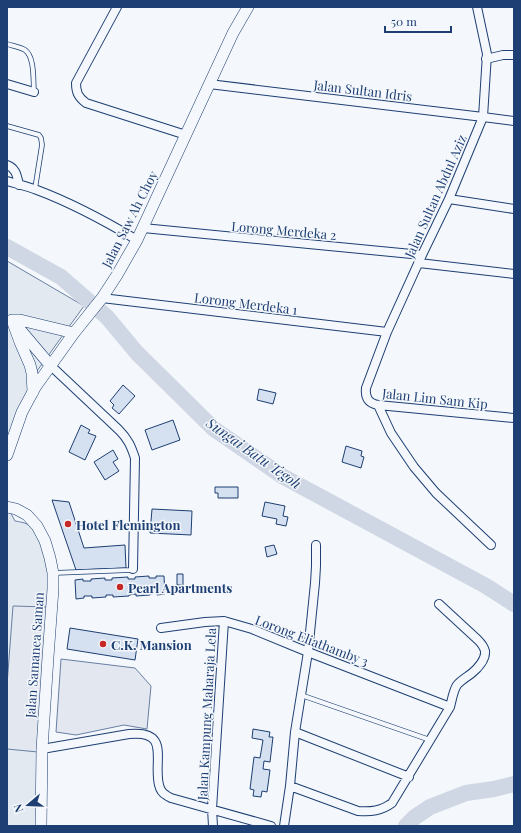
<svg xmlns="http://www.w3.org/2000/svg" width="521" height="833" font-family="'Playfair Display',serif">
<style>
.green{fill:#e3e9f0;stroke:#687fa3}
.parking{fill:#e3e8f0;stroke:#687fa3}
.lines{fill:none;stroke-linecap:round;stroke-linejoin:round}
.river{stroke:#cfd7e4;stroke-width:16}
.building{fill:#d5e0f0;stroke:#1d3f73}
.lane-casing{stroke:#1d3f73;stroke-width:5.5}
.street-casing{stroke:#1d3f73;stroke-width:10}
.secondary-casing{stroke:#1d3f73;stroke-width:12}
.lane{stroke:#f4f7fb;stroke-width:4}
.street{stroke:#f4f7fb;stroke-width:8}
.secondary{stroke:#f4f7fb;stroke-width:11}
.poi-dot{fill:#c62828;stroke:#f4f7fb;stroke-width:1.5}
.labels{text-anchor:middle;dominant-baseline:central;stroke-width:3;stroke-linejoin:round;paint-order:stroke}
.street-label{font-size:13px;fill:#1d3f73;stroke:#f4f7fb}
.poi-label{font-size:13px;font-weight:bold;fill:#1d3f73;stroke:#f4f7fb;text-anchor:start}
.water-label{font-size:14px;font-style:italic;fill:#1d3f73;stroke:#f4f7fb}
</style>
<rect width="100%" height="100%" fill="#f4f7fb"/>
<!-- green -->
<path class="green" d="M7,261L84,306L37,371L7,440Z
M7,506L15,521C21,522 28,523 33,528C43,537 46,557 50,570L38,826H7Z"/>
<!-- parking -->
<path class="parking" d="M13,606L48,607L38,752L7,749V685Z
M61,659L135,668L151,686L147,729L124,725L76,735L56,732Z"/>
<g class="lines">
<!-- river -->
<path class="river" d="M7,247L61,277L107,317L137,353L214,429L282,476L486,586L514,604
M406,826L415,817L430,807L466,793L494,789L514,784"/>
</g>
<!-- building -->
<path class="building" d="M123,385L135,396L119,414L112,408L114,405L110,401Z
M259,389L276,393L273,404L257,400Z
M173,420L180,440L152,450L145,430Z
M81,425L90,430L88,433L96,436L85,460L69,452Z
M346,446L362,451L361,456L364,457L361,468L342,462Z
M113,450L118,459L113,462L119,471L105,480L94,462Z
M215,487H238V498H218V493H215Z
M52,500L69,502L84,548L125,545L126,568L76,570Z
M265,502L285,506L283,516L288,517L286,526L276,524L277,519L262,516Z
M152,509L192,511L191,535L150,533Z
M274,545L277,554L267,557L265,547Z
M177,574H183V585H177Z
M149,576V578H156V576H164L165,594L157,595V593L150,594V595L136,596V594L129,595V596L113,597V595H106V597L92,598V596H84V598L76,599L75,580L83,579V581H91V579L105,578V580H112V578L128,577V579H135V577Z
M70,628L138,639L135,660L67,649Z
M253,729L270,732L269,737H273L270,762L264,761L263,769L270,770L267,792L262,791L261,797L253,796L254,790L250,789L254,757L260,758L263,740L252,738Z"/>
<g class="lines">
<defs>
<path id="lane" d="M7,44C13,46 20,47 25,50C35,57 33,81 34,92
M7,126L39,135L41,138L42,145L35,189
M53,573L130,570L133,569
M301,695L430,740"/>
<path id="street" d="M117,7L76,83C76,92 78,97 86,103L186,135
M477,7L487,54L483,117L449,199L422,255L387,332L366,388C365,397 368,403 378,405L514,418
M486,59L503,55H514
M7,84L34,92
M209,84L483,117L514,121
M7,165C16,168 17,176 19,185
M7,181C17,184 27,186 37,190C72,203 105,221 137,240
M449,199L514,209
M143,228L422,255
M419,263L514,274
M102,298L387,332
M50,365L119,430C128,439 131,446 135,458L133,569
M378,405L391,433L414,467L436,493L491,545
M161,628L205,622L224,621L252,629L308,652L450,707
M295,732L409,777
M42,749L129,734C171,730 153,760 159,785C160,789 162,793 166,795C167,796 169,797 171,798L271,826
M290,786L358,811C371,812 381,811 392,803L450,707C452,700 453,691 457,685C461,680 467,677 472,673C478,668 486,659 485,651C484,647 481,643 478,640L439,604
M213,826L212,809L224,621
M284,826L290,786L295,732L308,652L315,583L316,566V545"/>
<path id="secondary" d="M12,320L20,342L30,365L32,373L33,392
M12,320H20L74,333
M17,326L50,365
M7,455L22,412L36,386L74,333L102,298L117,275L137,240L233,33L248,7
M7,507L16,509L27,515L37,526L45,541L50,558L53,573V589L48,657L42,749L41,826"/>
</defs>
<!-- lane casing -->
<use href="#lane" class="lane-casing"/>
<!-- street casing -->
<use href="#street" class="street-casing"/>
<!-- secondary casing -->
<use href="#secondary" class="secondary-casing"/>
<!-- lane -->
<use href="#lane" class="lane"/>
<!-- street -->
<use href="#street" class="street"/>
<!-- secondary -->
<use href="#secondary" class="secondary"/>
</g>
<!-- markers -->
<g class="poi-dot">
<circle cx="68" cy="524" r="4"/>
<circle cx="120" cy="587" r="4"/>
<circle cx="103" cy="644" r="4"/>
</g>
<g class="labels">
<!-- street labels -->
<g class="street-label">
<text transform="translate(363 90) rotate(7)">Jalan Sultan Idris</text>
<text transform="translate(435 196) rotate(-66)">Jalan Sultan Abdul Aziz</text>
<text transform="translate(129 219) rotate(-63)">Jalan Saw Ah Choy</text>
<text transform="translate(284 230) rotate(5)">Lorong Merdeka 2</text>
<text transform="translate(246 303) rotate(7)">Lorong Merdeka 1</text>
<text transform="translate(435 398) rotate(6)">Jalan Lim Sam Kip</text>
<text transform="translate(312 640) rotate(21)">Lorong Eliathamby 3</text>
<text transform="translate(34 655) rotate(-86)">Jalan Samanea Saman</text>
<text transform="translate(206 714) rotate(-87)">Jalan Kampung Maharaja Lela</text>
</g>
<!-- poi labels -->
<g class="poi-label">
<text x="76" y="524">Hotel Flemington</text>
<text x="128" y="587">Pearl Apartments</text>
<text x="111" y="644">C.K. Mansion</text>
</g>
<!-- water labels -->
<g class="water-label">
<text transform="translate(254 453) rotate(35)">Sungai Batu Tegoh</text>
</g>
</g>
<!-- border -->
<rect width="521" height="833" fill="none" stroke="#1d3f73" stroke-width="16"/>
<!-- north arrow -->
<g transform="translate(28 805) rotate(251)" stroke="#f4f7fb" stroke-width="3" paint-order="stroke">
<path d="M0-3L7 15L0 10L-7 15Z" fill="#1d3f73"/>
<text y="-6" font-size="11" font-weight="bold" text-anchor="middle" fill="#1d3f73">N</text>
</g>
<!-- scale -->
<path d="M385 26v6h66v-6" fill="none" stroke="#1d3f73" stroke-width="2"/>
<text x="391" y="26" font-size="12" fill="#1d3f73" stroke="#f4f7fb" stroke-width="3" paint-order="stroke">50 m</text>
</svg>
